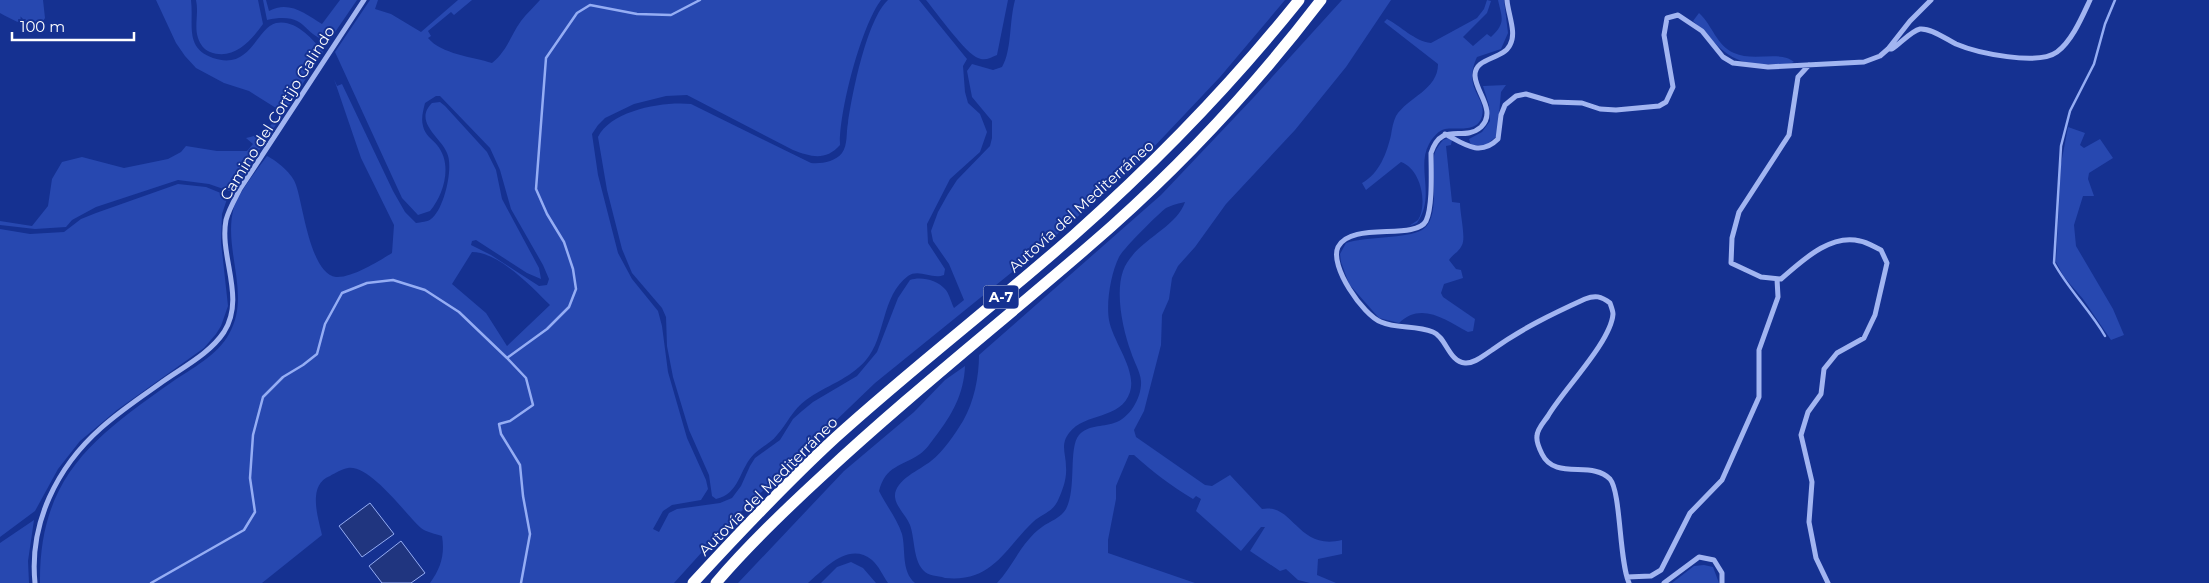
<svg xmlns="http://www.w3.org/2000/svg" width="2209" height="583" font-family="Montserrat,sans-serif">
<style>
.green{fill:#2748b0;fill-rule:evenodd}
.water{fill:#20357f;stroke:#95adf4}
.lines{fill:none;stroke-linecap:round;stroke-linejoin:round}
.stream{stroke:#95adf4;stroke-width:2.5}
.street{stroke:#a2b5f1;stroke-width:5}
.highway{stroke:#fff;stroke-width:11}
.labels{text-anchor:middle;dominant-baseline:central;stroke-width:4;stroke-linejoin:round;paint-order:stroke}
.shield{fill:#153191;stroke:#b9c1de;stroke-width:1}
.shield-label{font-size:14px;font-weight:bold;fill:#fff}
.street-label{font-size:15px;fill:#fff;stroke:#153191}
</style>
<rect width="100%" height="100%" fill="#153191"/>
<!-- green -->
<path class="green" d="M0,0H43L45,18L41,24C26,28 13,20 0,13Z
M156,0H191C194,24 184,48 213,58C251,71 256,28 276,23C295,19 312,38 323,52L284,113L249,91L224,83L196,68L185,56L176,43Z
M196,0H258L263,24C251,41 233,61 210,52C204,50 200,44 198,38C194,26 199,13 196,0Z
M263,0H266L269,11C289,0 306,14 322,24L340,0H357L329,41C302,37 309,11 267,20Z
M370,0H378L375,9L391,14L421,32L458,0H472L454,15L451,12L428,31L431,36L428,38C441,54 473,57 492,63C508,50 510,36 521,21C527,13 534,7 540,0H881C861,27 839,111 840,145C826,161 811,157 793,150L687,95L666,96L634,104L605,118L598,125L592,134L598,175L618,253L632,279L658,311L662,326L668,372L687,438L706,480L708,489L701,500L672,505L663,511L653,529L659,532L669,513L677,509L720,503L732,498L741,486L750,466L755,458L780,440L793,419L802,411L813,402L857,376L877,352L898,298L910,280C921,276 937,280 945,289C949,293 951,302 954,308L964,300L949,264L933,241L931,231L938,212L948,194L957,180L990,146L992,138V121L972,97L967,71L972,64L993,70L1002,67C1012,50 1009,22 1015,0H1285L1220,77L1150,151L1099,198L1038,251L875,383L721,531L674,583H430C441,568 445,554 442,536C436,534 426,532 421,528C405,514 371,465 348,468C342,469 335,473 330,476C307,485 318,517 322,535L262,583H40C39,478 92,438 172,382C191,369 218,355 229,334C252,294 222,249 234,207C239,192 257,170 267,156C277,161 293,174 296,185C303,204 310,274 336,277C352,278 379,261 392,253L394,225L361,158L334,79L337,86L342,84L393,191L405,212L416,223C421,222 428,222 431,219C444,210 454,167 447,153C441,137 413,122 432,103L440,102L445,106L487,152L496,170L502,199L539,268L541,279L527,273L476,240L472,241L471,245L491,255L539,286L547,285L549,279L543,265L511,209L500,170L490,148L440,96H436L425,103C423,111 421,119 423,126C425,135 432,139 437,145C453,164 444,194 430,211L418,215L402,198L335,52ZM472,252C499,252 532,287 550,305L507,346L486,313L452,284Z
M888,0H919L967,59L963,66L965,92L968,103L980,114L987,132L980,152L950,179L927,224L928,243L945,269L944,275C932,280 919,268 908,276C881,296 886,337 866,360C850,379 825,386 806,400C793,409 787,424 777,435C771,443 761,447 754,454C739,469 740,494 716,499L712,496L709,475L689,430L673,377L667,346L666,317L662,308L632,273L622,249L607,190L598,137C611,110 664,101 691,104L811,163C821,164 835,162 842,153C848,145 846,132 848,123C852,94 867,19 888,0Z
M926,0H1008L997,55C990,58 985,61 978,58C966,54 936,12 926,0Z
M1342,0H1391L1346,67L1295,130L1226,204L1195,247L1178,266L1172,278L1169,299L1162,315L1161,345L1144,411L1134,430L1136,437L1205,485L1212,486L1230,475L1262,509C1294,503 1297,551 1342,540V554L1318,559L1317,575L1336,583H1310L1298,580L1286,569L1280,571L1250,551L1265,527H1261L1241,551L1196,511L1201,499L1196,496L1193,499C1171,486 1153,472 1134,455H1129L1116,486V499L1108,540V553L1195,583H997C1013,566 1022,541 1042,527C1050,521 1061,518 1066,509C1077,489 1068,448 1079,435C1088,425 1102,427 1114,423C1130,418 1142,397 1141,381C1140,371 1134,362 1131,352C1123,330 1115,294 1123,271C1134,241 1176,229 1185,202C1180,203 1172,205 1166,208C1159,213 1123,249 1119,257C1111,273 1106,302 1109,320C1113,342 1137,370 1130,392C1121,420 1085,412 1069,433C1060,445 1066,454 1066,467C1067,478 1063,489 1059,498C1054,512 1043,513 1033,522C1006,547 993,583 945,578C937,575 929,577 923,570C913,559 915,539 910,525C906,515 896,507 895,497C894,480 920,470 931,461C943,452 955,434 963,421C974,402 979,377 979,355L1161,195L1254,97Z
M1487,0L1491,1L1487,13L1463,37L1473,46L1487,34L1491,37C1506,23 1502,18 1498,0H1504L1508,33L1501,49L1477,57C1462,90 1487,96 1482,116C1478,133 1457,127 1445,129C1439,130 1432,138 1429,144C1416,168 1436,196 1417,223L1409,226L1418,220C1428,204 1421,169 1401,162L1366,190L1362,183C1379,174 1387,153 1391,135C1392,129 1393,122 1396,116C1408,97 1438,90 1438,64L1384,22L1387,19C1401,26 1414,41 1431,43L1477,18L1484,9Z
M1699,13C1713,26 1716,45 1734,53C1753,62 1781,50 1794,62C1789,65 1779,64 1772,64C1727,66 1721,47 1693,21Z
M1506,85L1501,92L1497,136L1486,145H1471L1469,139L1482,132L1490,121L1489,105L1483,86Z
M276,118L279,120L232,192L209,184L178,180L96,207L72,220L66,227L35,229L0,225V221L32,226L48,206L52,179L62,162L82,157L124,168L168,159L181,152L186,146L217,151H247L253,144L246,138C260,135 268,131 276,118Z
M2068,127L2085,133L2080,145L2084,148L2100,139L2113,158L2089,173L2088,179L2094,196H2083L2074,225L2076,246L2113,309L2124,335L2111,340L2083,299L2064,277L2056,262L2061,164Z
M1448,138L1452,140L1451,145L1446,146L1452,202L1460,203C1460,214 1466,238 1462,245C1459,252 1453,254 1449,260L1456,269L1461,270L1463,278L1444,284L1441,293L1443,297L1475,319L1473,331L1468,332C1446,320 1421,301 1399,323L1379,318L1349,284L1341,262L1340,254L1346,243C1368,236 1406,239 1422,230C1441,219 1431,174 1434,156C1435,150 1439,145 1443,140Z
M178,184L206,187L228,196L222,214L221,242L228,306L221,326L216,334L204,348L117,410L80,441L58,469L35,511L0,537V229L30,234L64,232L81,219L96,213Z
M965,366C964,394 952,415 935,437C931,442 926,450 920,454C901,467 886,465 879,491C886,505 897,519 902,534C906,550 901,571 915,583H888C883,576 879,566 872,560C849,541 825,568 808,583H738L844,471L914,412L945,380Z
M34,520L28,561L29,583H0V543Z
M851,562L863,568L876,583H821L837,567Z
M1704,565L1713,567L1719,583H1672L1694,566Z"/>
<!-- water -->
<path class="water" d="M370,503L394,534L362,557L339,526Z
M401,541L425,573L411,583H382L369,566Z"/>
<g class="lines">
<!-- stream -->
<path class="stream" d="M2105,336C2090,310 2068,289 2054,263L2061,146L2070,111L2094,64L2105,24L2115,0
M151,583L244,530L255,512L250,478L253,435L263,397L283,377L303,365L317,354L325,324L342,293L367,283L393,280L425,290L459,312L507,358
M521,583L530,534L523,496L520,465L501,434L499,424L510,421L533,405L526,378L507,358L547,329L569,307L576,289L573,269L564,242L547,214L536,189L546,58L577,13L590,5L637,14L671,15L700,0"/>
<!-- street -->
<path class="street" d="M1507,0C1508,14 1517,33 1510,45C1503,60 1474,57 1475,76C1476,93 1497,111 1481,127C1463,143 1442,120 1431,153C1431,170 1433,206 1426,221C1415,241 1351,221 1338,247C1329,266 1363,315 1381,322C1397,329 1416,325 1433,332C1446,337 1449,362 1465,363C1474,364 1484,355 1492,350C1521,329 1552,314 1585,299C1595,295 1601,296 1610,303C1611,306 1613,311 1613,314C1611,342 1563,390 1548,416C1544,422 1537,429 1537,436C1536,442 1539,448 1542,454C1555,481 1592,460 1610,479C1621,492 1619,560 1629,583
M1888,49H1892C1900,44 1911,31 1920,29C1931,28 1946,39 1956,44C1977,53 2038,66 2057,52C2072,41 2082,17 2090,0
M1809,65L1798,77L1789,135L1739,212L1732,238L1731,263L1761,277L1781,279C1801,262 1830,233 1860,241C1867,242 1874,247 1881,250L1887,263L1875,315L1864,338L1837,353L1824,369L1821,394L1808,412L1801,435L1812,482L1809,522L1816,558L1828,583
M1445,134C1464,144 1480,157 1498,139L1501,115L1505,105L1516,96L1526,94L1553,102L1582,103L1600,109L1616,110L1659,106L1666,102L1673,87L1664,35L1667,18L1678,15L1702,31L1723,57L1733,63L1768,67L1864,62L1880,56L1888,49L1910,21L1931,0
M1627,577L1651,576L1661,570L1690,513L1722,480L1759,397V350L1778,297L1777,279
M35,583C29,523 57,467 101,428C121,410 144,395 165,380C185,366 210,353 224,332C246,297 219,257 226,220C229,209 235,199 240,189L364,0
M1664,583L1699,557L1714,560L1722,573V583"/>
<!-- highway -->
<path class="highway" d="M693,583C739,533 785,484 835,438C912,368 996,304 1074,235C1155,163 1231,85 1299,0
M716,583C749,544 786,509 823,475C916,388 1017,310 1112,226C1188,158 1259,81 1321,0"/>
</g>
<g class="labels">
<!-- shield labels -->
<rect class="shield" x="983.5" y="285.5" width="35" height="23" rx="4"/>
<g class="shield-label">
<text x="1001" y="297">A-7</text>
</g>
<!-- street labels -->
<g class="street-label">
<text transform="translate(277 113) rotate(-58)">Camino del Cortijo Galindo</text>
<text transform="translate(1081 206) rotate(-42)">Autovía del Mediterráneo</text>
<text transform="translate(768 486) rotate(-45)">Autovía del Mediterráneo</text>
</g>
</g>
<!-- scale -->
<path d="M12 32v8h122v-8" fill="none" stroke="#ffffff" stroke-width="2.5"/>
<text x="20" y="32" font-size="15" fill="#ffffff" stroke="#153191" stroke-width="4" paint-order="stroke">100 m</text>
</svg>
